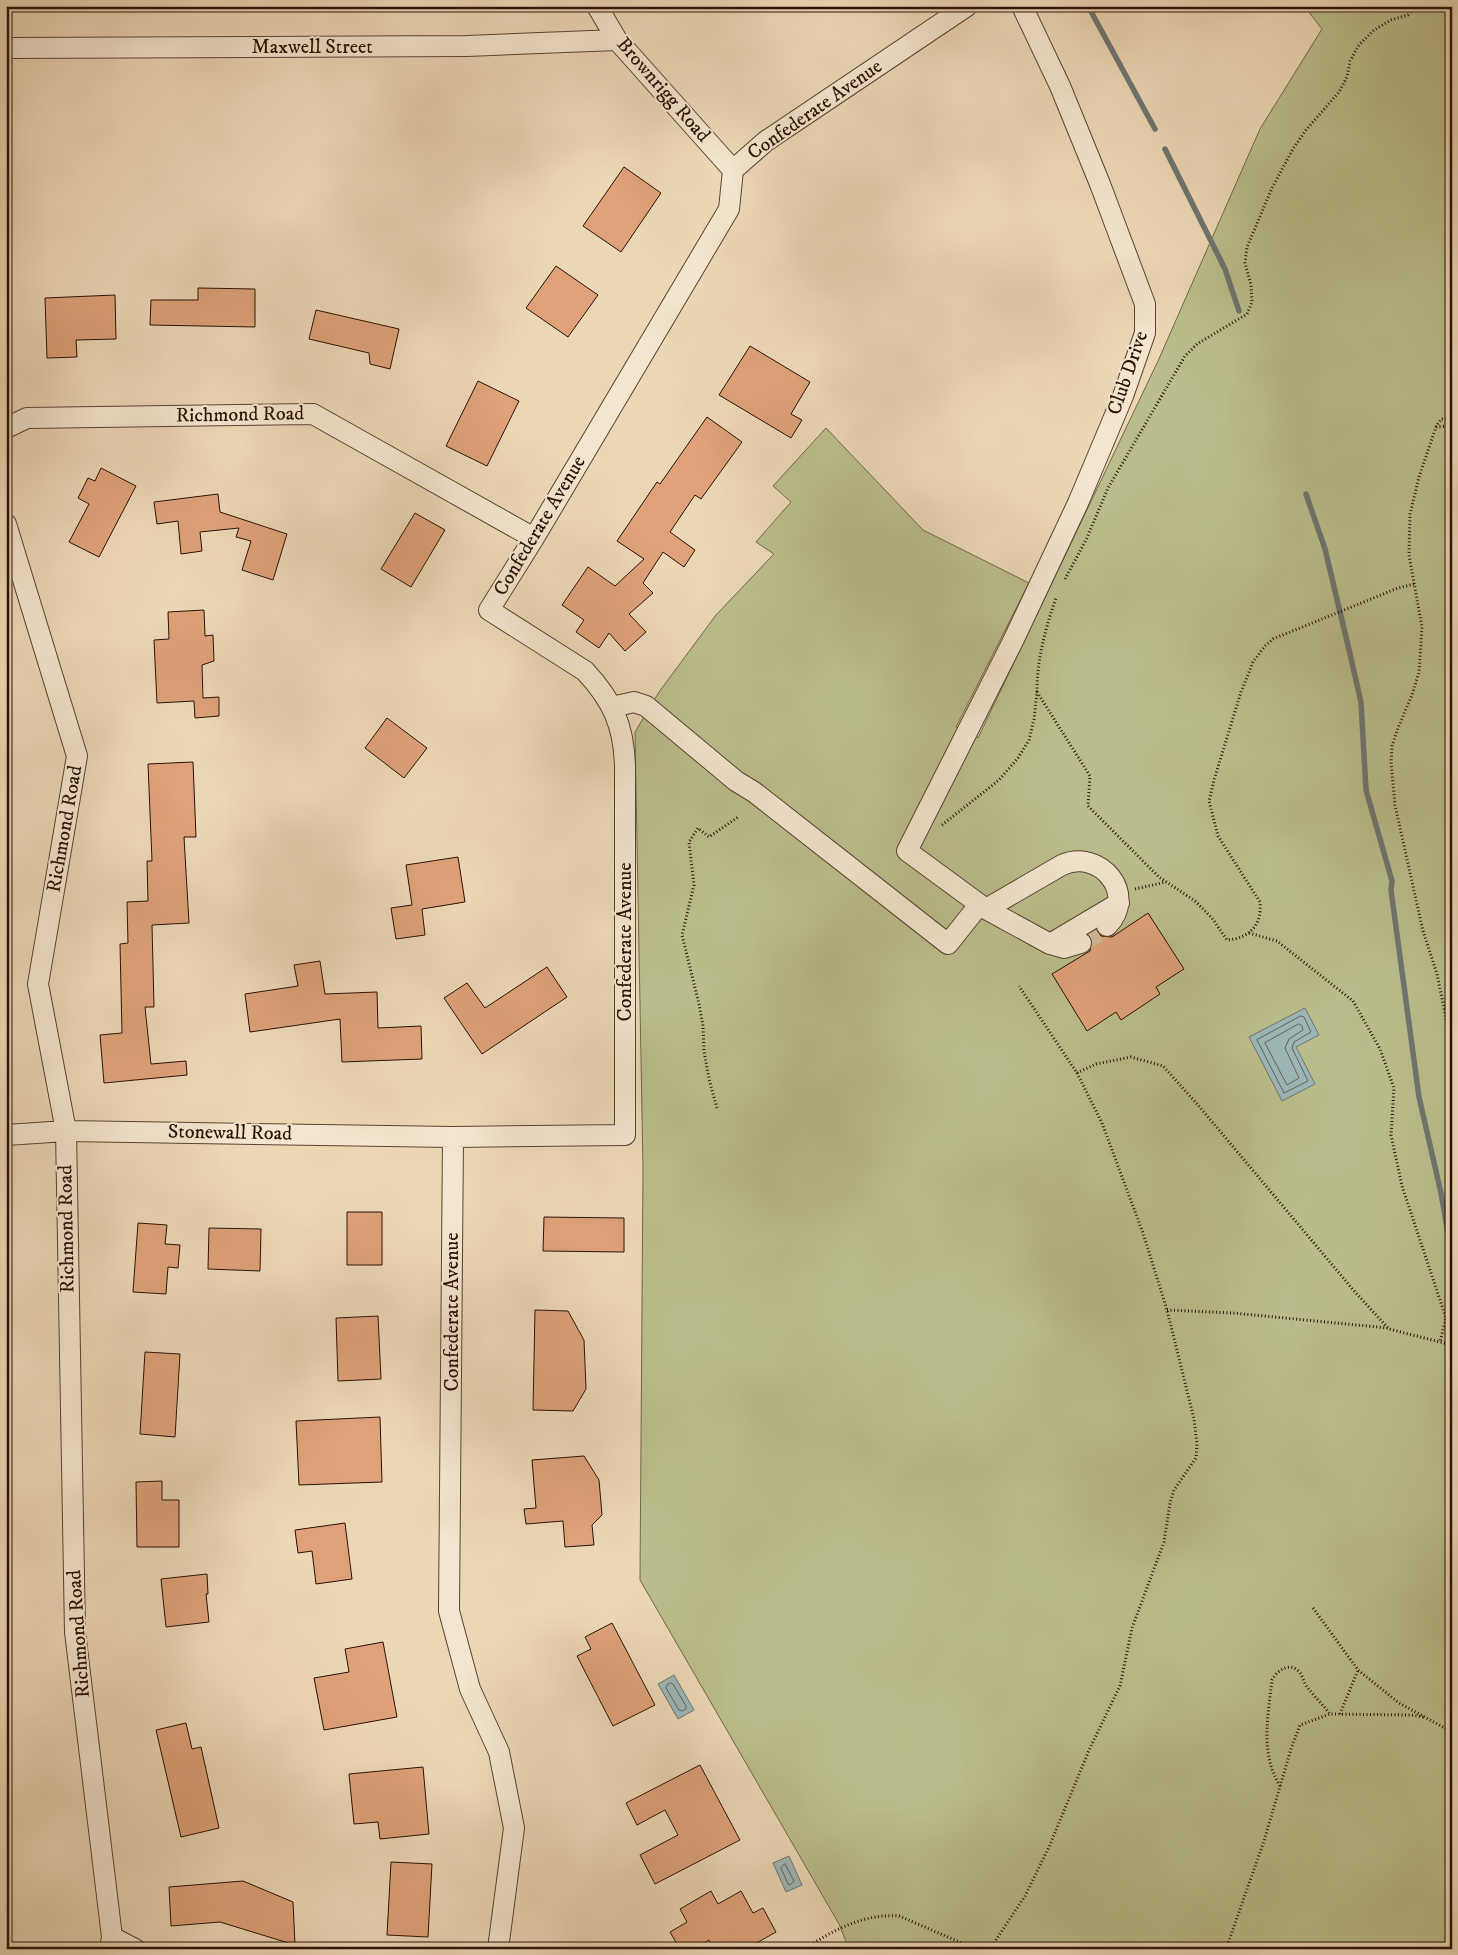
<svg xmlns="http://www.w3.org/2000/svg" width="1458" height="1955" font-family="'IM FELL DW Pica',serif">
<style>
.green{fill:#babd8b;stroke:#726848}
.water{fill:#9cb7b7;stroke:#6e7570}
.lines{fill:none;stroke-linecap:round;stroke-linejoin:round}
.shore{stroke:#62645e;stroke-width:1}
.stream{stroke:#6e7570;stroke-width:5.5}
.building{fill:#dea179;stroke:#291205}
.minor-tunnel{stroke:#cfb99b;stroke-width:20;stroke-dasharray:20 10;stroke-linecap:butt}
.minor-casing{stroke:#5a4331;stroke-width:22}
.path{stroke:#291205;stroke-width:3;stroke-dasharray:1 2.5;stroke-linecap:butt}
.minor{stroke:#f3e5cf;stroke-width:20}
.labels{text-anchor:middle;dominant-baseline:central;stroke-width:4;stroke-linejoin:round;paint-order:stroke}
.street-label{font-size:20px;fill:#291205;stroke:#f3e5cf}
</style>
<rect width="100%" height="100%" fill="#ecd7b5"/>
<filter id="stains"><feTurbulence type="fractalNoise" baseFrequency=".004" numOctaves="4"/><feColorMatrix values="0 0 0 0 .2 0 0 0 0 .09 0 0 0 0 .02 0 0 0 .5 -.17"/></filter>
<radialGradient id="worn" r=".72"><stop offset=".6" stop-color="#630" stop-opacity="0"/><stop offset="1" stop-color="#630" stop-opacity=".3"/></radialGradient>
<!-- green -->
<path class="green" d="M1304,6H1452V1949H849L839,1924L640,1580L643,1169L635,732L659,692L716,615L774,554L756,542L791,502L773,486L826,428L923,530L1029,583L956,727L978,738L1158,361L1260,129L1322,29Z"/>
<!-- water -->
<path class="water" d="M1305,1008L1319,1035L1296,1047L1315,1084L1282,1101L1249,1037Z
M674,1675L694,1710L678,1719L658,1684Z
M789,1856L802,1885L786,1892L773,1863Z"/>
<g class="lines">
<!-- shore -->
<path class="shore" d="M1301,1016L1304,1017L1311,1032L1294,1042L1292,1048L1308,1081L1284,1093L1257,1040Z
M1299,1024L1302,1026L1303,1030L1289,1039L1285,1048L1299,1078L1287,1085L1265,1043Z
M671,1683L673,1684L686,1706V1709L682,1711L679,1710L666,1688L667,1685Z
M785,1864L794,1881L790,1885L788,1884L781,1868Z"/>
<!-- stream -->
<path class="stream" d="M1088,6L1155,129
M1165,149L1225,269L1239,311
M1306,494L1325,549L1350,654L1361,702L1366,790L1392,881L1391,890L1419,1097L1441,1193L1449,1239L1452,1245"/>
</g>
<!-- building -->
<path class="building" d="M624,167L661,193L621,252L583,226Z
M556,266L598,295L568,337L526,308Z
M198,288L255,289V327L150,325L151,300H198Z
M115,295L116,339L76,340L77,357L47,358L45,298Z
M316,310L399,329L390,369L370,364L369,353L309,339Z
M750,346L810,382L791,414L802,420L791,438L719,395Z
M478,381L519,401L487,466L446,446Z
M707,417L742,442L701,499L695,495L670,532L695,550L684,567L663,552L643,583L653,593L629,614L646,632L625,651L609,633L599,648L576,632L584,620L562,605L588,567L615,586L644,559L617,541L657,482L660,484Z
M101,468L136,486L99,557L69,542L89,504L78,498L88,478L95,481Z
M218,494L220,512L287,534L273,580L242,570L251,541L236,537L239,528L200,532L202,551L181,554L178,521L157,524L154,502Z
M415,513L445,530L411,587L381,569Z
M204,610L205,636L213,635L214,661L202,665L203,698L219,697V716L195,718L194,701L157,703L154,640L169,639L168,612Z
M387,718L427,748L404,778L365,748Z
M193,762L196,837H184L189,923L152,925L154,1007H145L151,1064L186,1061L187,1075L104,1083L100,1035L122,1033L120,944L128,943L127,902L148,901L147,861H152L148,764Z
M458,857L465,902L422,909L425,935L396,939L391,908L412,905L406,865Z
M1148,913L1184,969L1156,987L1160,994L1121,1020L1116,1012L1087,1031L1052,974L1090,951L1092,940L1089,935L1096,930L1101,936L1112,937Z
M320,961L325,994L377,992L378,1028L421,1026L422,1059L342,1062L340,1019L250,1032L245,994L298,986L294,965Z
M547,967L567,997L482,1054L444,998L467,983L485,1008Z
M347,1212H382V1265H347Z
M544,1217L624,1218V1252L543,1251Z
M138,1223L167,1225L165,1244L180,1245L178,1268L168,1267L166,1294L133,1292Z
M209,1228L261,1229L260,1271L208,1269Z
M535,1310L568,1311L584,1340L586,1389L573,1411L533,1410Z
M378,1316L381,1379L338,1381L336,1318Z
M145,1352L180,1354L175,1437L140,1434Z
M380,1417L382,1482L299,1485L296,1421Z
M584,1456L599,1480L602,1515L592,1525L594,1545L565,1547L563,1521L526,1524L524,1509L536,1508L532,1460Z
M162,1481V1500H179V1547H137L136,1482Z
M345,1523L352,1579L316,1584L312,1551L298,1553L295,1530Z
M207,1574L208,1594H206L209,1622L166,1627L161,1579Z
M612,1623L655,1705L613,1726L577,1656L591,1649L585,1637Z
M383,1642L397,1717L324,1730L314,1678L349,1672L345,1649Z
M186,1723L192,1749L201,1747L219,1828L181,1837L156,1730Z
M700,1765L740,1840L655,1884L640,1855L678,1835L665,1810L637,1825L626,1803Z
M423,1767L429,1834L380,1839L378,1822L354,1824L349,1774Z
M391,1862L432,1864L428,1937L387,1935Z
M243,1881L293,1902L295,1945L220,1922L171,1926L169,1887Z
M711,1891L718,1904L741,1891L753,1913L763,1908L776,1932L746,1949H714L709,1940L694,1949H680L670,1932L687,1922L680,1909Z"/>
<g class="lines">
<!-- minor-tunnel -->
<path class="minor-tunnel" d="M1081,943L1107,926"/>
<defs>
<path id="minor" d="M597,6L617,40L733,170
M6,48L467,46L617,40
M6,428L27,418L313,414L534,538
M6,524L77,756L38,984L66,1131L75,1632L112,1937L110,1949
M612,707L634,702L646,706L736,781L754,792L948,944L979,905
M986,909L907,851L1013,641L1078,503L1123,396L1145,333V304L1100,184L1060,86L1022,6
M1081,943L1064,948L1050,944L986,909L1062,865C1101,848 1138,895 1107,926
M1050,944L1119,903
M6,1135L66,1131L453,1137L625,1135V767C624,726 613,701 585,671L489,610L534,538L729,209L733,170L766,141L967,6
M453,1137L449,1611L470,1689L499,1752L514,1828L498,1949
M112,1937L135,1949"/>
</defs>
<!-- minor casing -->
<use href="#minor" class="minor-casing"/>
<!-- path -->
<path class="path" d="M1436,427L1447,426L1450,422L1447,419H1441L1436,427L1419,477L1410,514L1409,555L1422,627L1419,672L1412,695L1398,728L1392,746L1391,762L1395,805L1423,931L1437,974L1452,1047
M1065,579L1086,540L1108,488L1185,356L1197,344L1247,314L1252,302L1251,285L1245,263L1247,247L1272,188L1293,149L1306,130L1339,92L1347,77L1350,61L1359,45L1374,30L1391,20L1408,15L1416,6
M1037,692C1037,659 1045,630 1056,598
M942,825L999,780L1018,758L1029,740L1034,719L1037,692L1090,776L1088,806L1159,877L1195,901L1212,918L1227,940C1250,938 1262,925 1260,902L1218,836L1209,801L1214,780L1241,692L1253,662L1265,646L1273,639L1398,588L1414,584
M1135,889L1166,882
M1249,933L1277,941L1353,1001L1380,1049L1394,1088L1391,1135L1402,1186L1446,1318L1440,1342
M1077,1073L1096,1064L1131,1057L1163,1066L1198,1105L1355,1292L1389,1329L1452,1345
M717,1108L709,1079L704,1051L703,1026L699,1004L682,935L694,885L689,842L698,828L709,837L738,817
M1167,1310L1233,1313L1388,1328
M1313,1608L1358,1670L1399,1703L1452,1732
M1340,1714L1358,1670
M1280,1786C1260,1754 1268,1716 1272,1680C1277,1670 1291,1661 1300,1673C1303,1677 1304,1683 1307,1687C1314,1696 1323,1705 1330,1714
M805,1949C832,1930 866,1913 899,1916L976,1949
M990,1949L1025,1896L1049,1847L1090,1748L1120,1686L1132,1628L1164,1542L1170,1503L1174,1490L1196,1458L1197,1444L1194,1419L1167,1310L1143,1233L1102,1123L1077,1073L1019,986
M1226,1949L1264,1841L1291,1749L1300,1725L1330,1714L1411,1715L1424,1717"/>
<!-- minor -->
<use href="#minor" class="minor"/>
</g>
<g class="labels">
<!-- street labels -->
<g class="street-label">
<text x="312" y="47">Maxwell Street</text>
<text transform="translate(663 90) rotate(49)">Brownrigg Road</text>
<text transform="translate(815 110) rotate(-35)">Confederate Avenue</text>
<text transform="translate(1128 373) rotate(-71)">Club Drive</text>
<text transform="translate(240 415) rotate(-1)">Richmond Road</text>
<text transform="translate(540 526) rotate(-59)">Confederate Avenue</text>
<text transform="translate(65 829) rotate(-80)">Richmond Road</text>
<text transform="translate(625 942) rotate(-90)">Confederate Avenue</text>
<text transform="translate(230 1133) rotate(1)">Stonewall Road</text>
<text transform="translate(67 1229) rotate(-91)">Richmond Road</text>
<text transform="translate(452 1312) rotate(-90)">Confederate Avenue</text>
<text transform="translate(79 1634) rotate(-94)">Richmond Road</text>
</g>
</g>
<!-- margin -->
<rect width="1458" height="1955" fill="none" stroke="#ecd7b5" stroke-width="25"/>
<rect x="8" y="8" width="1443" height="1940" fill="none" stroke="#291205" stroke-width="2.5"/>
<rect x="12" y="12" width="1433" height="1930" fill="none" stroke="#291205"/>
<rect width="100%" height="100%" filter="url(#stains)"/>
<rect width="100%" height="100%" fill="url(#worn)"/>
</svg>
